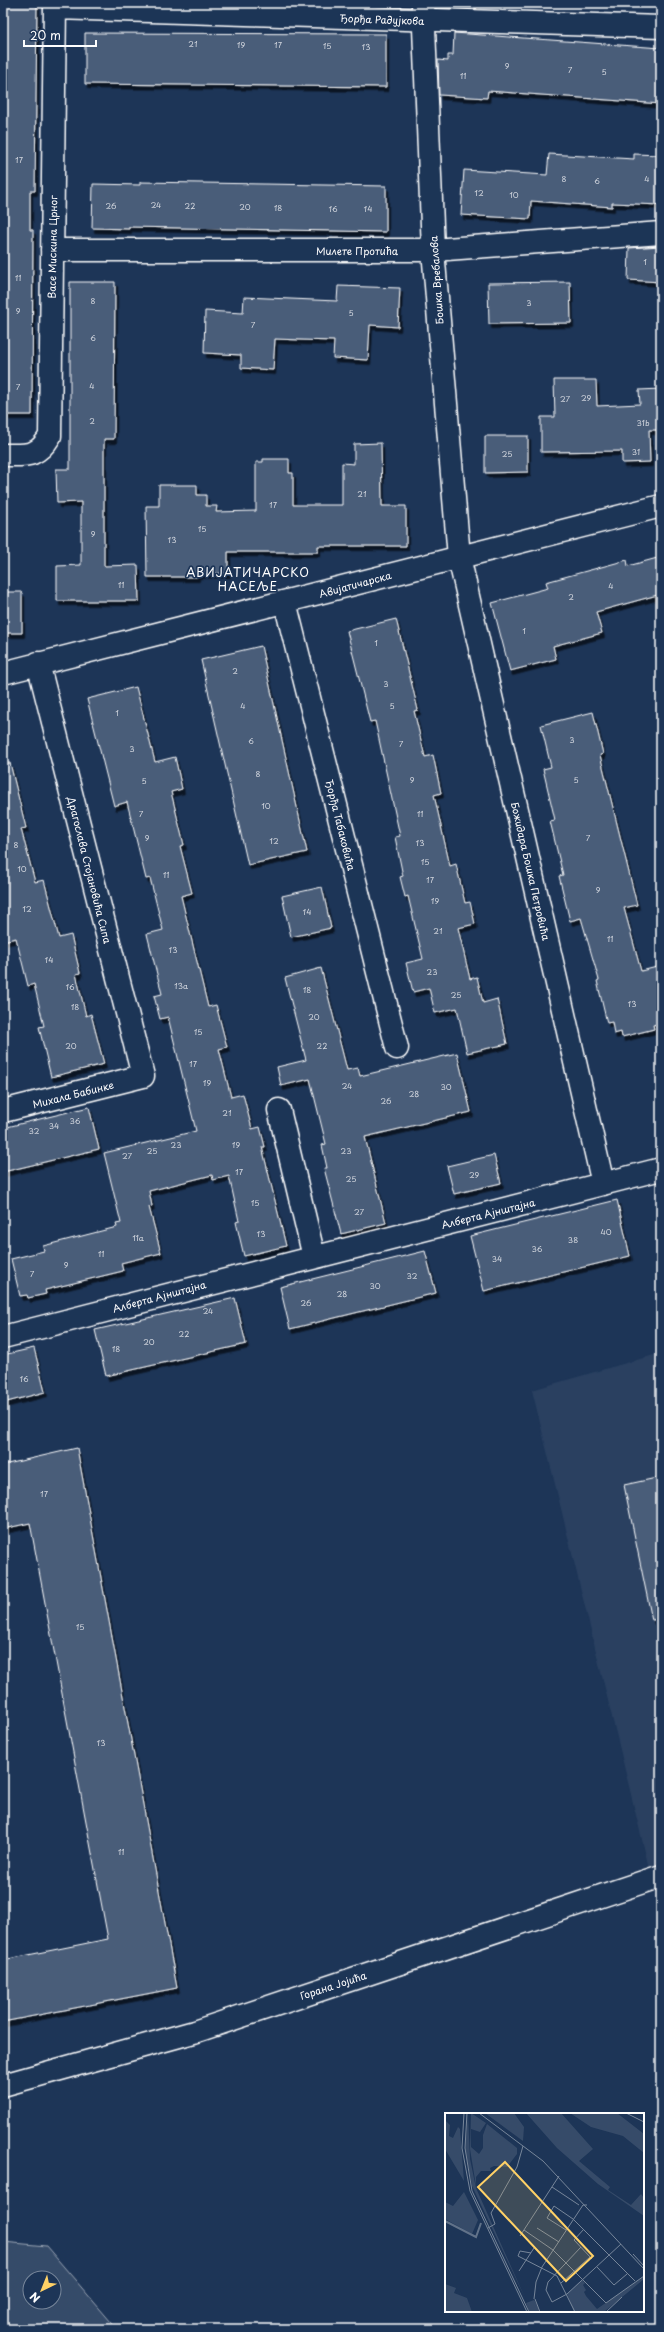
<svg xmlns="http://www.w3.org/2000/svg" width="664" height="2332" font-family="'Playpen Sans',sans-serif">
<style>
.built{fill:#2a4161}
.green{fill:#364b69;stroke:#9aa5b4;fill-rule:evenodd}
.building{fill:#4a5d79;stroke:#fff;filter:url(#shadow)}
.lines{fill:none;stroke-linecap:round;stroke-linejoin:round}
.minor-casing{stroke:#fff;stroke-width:25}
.minor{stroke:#1d3557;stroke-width:22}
.labels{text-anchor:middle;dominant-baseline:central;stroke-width:3.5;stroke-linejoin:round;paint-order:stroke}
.number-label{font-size:8px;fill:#d2d6de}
.street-label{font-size:10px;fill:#fff;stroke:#1d3557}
.quarter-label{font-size:12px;letter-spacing:1px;fill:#fff;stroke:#1d3557}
.inset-river{fill:none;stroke:#617289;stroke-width:2}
.inset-road{fill:none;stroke:#77869a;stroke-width:1}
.view{fill:#ffd166;fill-opacity:0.15;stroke:#ffd166;stroke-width:2}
.inset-edge{fill:none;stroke:#fff;stroke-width:2}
</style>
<defs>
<filter id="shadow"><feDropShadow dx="2.5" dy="4.5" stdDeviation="0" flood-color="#0009"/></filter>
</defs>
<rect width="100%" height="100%" fill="#1d3557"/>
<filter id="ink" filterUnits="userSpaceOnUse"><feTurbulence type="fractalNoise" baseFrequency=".025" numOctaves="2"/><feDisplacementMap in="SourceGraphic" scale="8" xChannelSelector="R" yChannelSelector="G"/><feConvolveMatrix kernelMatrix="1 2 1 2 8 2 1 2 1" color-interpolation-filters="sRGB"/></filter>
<g filter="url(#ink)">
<!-- built -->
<path class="built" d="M661,1353V1865L649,1868L532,1390Z"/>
<!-- green -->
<path class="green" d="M3,2242L46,2246L117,2329H3ZM30,2278H54V2302H30Z"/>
<!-- building -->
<path class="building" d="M3,3H37L35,191H30V230H33L32,415H3Z
M456,3H477L476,9L456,8Z
M85,33L386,34V87L85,84Z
M454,33L661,48V104L488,91L487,98L439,95L438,60L448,61V55H453Z
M549,154L634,159V154L661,155V205L612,203V207L531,201L530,219L461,215L464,170L547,175Z
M140,182L386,186V232L129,227V229L92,228L93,184L140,185Z
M661,246V282L628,280L629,248Z
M70,282H115L114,439H104V566L138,565L139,601H57V566L81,565V502L57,503L56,469H70Z
M570,282L571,323L489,324L488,283Z
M338,286L400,288L398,327L370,325L368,360L333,358L334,341L301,340L275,339L273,370L241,368V355L204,353L205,311L243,313L244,297L337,301Z
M554,380H596L597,406L640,404L639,390L661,389V430H649L650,462L622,463V451L541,452V417H555Z
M485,436H528V472L485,473Z
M381,443L382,506H406V546H318V552H228V573L197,574V577H147L146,506H159V485H197V495H206V506H217L216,512L256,511V462H263V459H289V473H293V505H342V463L354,464V444Z
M661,557V594L596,612L602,633L553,646L556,659L510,671L492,603L548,588L546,582L627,560L628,566Z
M3,592H22V633H3Z
M396,619L418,710L414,711L425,757L433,755L441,793L434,795L450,866L456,864L465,903L470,902L475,924L458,928L470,979L477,977L483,1003L497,999L507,1044L467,1053L457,1008L435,1013L429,988L413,992L406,963L423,959L408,896L405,897L400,877L403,876L395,837L400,836L375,721L370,722L347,631Z
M261,646L307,852L248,865L201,660Z
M136,687L155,762L175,757L182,789L171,792L184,845L180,846L192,893L181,896L208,1007L216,1005L227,1047L219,1049L231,1097L243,1094L252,1129L260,1127L265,1147H262L286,1246L244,1256L236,1222L239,1221L229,1176L213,1180L212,1175L149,1191L152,1206L149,1207L161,1253L121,1263L123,1271L45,1290L46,1294L28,1298L27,1295L20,1296L11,1259L44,1251L43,1246L117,1227L116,1224L121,1223L104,1153L196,1131L168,1017L160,1019L154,996L162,994L147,934L163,930L150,878L146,879L127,802L114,806L87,699Z
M593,712L603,754L600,755L637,905L624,908L641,971L657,967L661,986V1023L653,1025L654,1029L622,1037L621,1032L614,1034L612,1022L607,1023L597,981L599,980L581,918L570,921L559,876L563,875L550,821L555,820L543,769L551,767L541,725Z
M3,763H10L26,828L21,829L35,882L44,880L59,938L71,935L80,973L76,974L86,1016L91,1014L104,1064L51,1077L39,1027L44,1026L34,984L28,986L16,938L3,941Z
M322,887L331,928L291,937L282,896Z
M321,968L347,1070L358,1068L360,1076L457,1053L471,1112L365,1137L386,1223L341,1234L324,1168H327L322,1145L326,1144L310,1079L281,1086L277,1067L306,1060L285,978Z
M89,1107L99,1149L3,1172V1128Z
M494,1155L501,1183L454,1194L447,1166Z
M617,1200L630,1256L484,1291L470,1236Z
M425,1251L436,1293L290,1329L280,1287Z
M235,1298L246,1344L106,1376L95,1330Z
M34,1348L45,1392L3,1403V1355Z
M77,1448L177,1988L3,2022V1960L108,1939L30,1523L3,1529V1465Z
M661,1477V1619L652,1620L624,1485Z"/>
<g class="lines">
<defs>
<path id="minor" d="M423,3L433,250L459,557L603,1184
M55,8L661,27
M52,250H433L661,233
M3,455C26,455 37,458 50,436L55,3
M285,602L397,1048
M3,673L661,506
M279,1110L314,1257
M3,1111L143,1076L38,663
M3,1337L661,1169
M3,2085L194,2032L661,1876"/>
</defs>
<!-- minor casing -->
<use href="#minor" class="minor-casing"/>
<!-- minor -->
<use href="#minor" class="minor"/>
</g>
</g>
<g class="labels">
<!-- number labels -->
<g class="number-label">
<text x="193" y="44">21</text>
<text x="241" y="45">19</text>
<text x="278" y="45">17</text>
<text x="327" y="46">15</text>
<text x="366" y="47">13</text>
<text x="507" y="66">9</text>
<text x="570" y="70">7</text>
<text x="604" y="72">5</text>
<text x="463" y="76">11</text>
<text x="19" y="160">17</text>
<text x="564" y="179">8</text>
<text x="647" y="179">4</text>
<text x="597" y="181">6</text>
<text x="479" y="193">12</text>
<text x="514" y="195">10</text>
<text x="156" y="205">24</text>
<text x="111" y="206">26</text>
<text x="190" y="206">22</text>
<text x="245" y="207">20</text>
<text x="278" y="208">18</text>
<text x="333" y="209">16</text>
<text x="368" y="209">14</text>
<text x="645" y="262">1</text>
<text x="18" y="278">11</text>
<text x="93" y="301">8</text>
<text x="529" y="303">3</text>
<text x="18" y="311">9</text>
<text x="351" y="313">5</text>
<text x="253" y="325">7</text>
<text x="93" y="338">6</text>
<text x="92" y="386">4</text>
<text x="18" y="387">7</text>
<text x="586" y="398">29</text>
<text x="565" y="399">27</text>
<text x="92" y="421">2</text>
<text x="643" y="423">31b</text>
<text x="636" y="452">31</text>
<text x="507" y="454">25</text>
<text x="362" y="494">21</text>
<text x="273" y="505">17</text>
<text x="202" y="529">15</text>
<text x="93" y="534">9</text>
<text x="172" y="540">13</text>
<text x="121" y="585">11</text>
<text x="611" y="586">4</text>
<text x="571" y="597">2</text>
<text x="524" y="631">1</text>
<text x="376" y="643">1</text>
<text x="235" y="671">2</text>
<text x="386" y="684">3</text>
<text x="243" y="706">4</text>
<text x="392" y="706">5</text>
<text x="117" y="713">1</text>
<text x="572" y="740">3</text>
<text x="251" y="741">6</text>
<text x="401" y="744">7</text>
<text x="132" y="749">3</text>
<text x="258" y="774">8</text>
<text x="412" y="780">9</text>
<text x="576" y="780">5</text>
<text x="144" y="781">5</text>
<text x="266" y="806">10</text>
<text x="141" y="814">7</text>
<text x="420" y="814">11</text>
<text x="147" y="838">9</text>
<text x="588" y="838">7</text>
<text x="274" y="841">12</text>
<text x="420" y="843">13</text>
<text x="16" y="845">8</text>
<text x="425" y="862">15</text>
<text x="22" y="869">10</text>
<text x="166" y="875">11</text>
<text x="430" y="880">17</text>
<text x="598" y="890">9</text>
<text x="435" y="901">19</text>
<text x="27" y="909">12</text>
<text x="307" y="912">14</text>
<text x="438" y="931">21</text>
<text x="610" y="939">11</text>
<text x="173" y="950">13</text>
<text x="49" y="960">14</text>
<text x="432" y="972">23</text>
<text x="181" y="986">13a</text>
<text x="70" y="987">16</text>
<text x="307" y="990">18</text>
<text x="456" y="995">25</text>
<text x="632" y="1004">13</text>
<text x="75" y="1007">18</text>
<text x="314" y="1017">20</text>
<text x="198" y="1032">15</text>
<text x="71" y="1046">20</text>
<text x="322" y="1046">22</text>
<text x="193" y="1064">17</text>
<text x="207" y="1083">19</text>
<text x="347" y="1086">24</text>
<text x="446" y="1087">30</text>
<text x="414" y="1094">28</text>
<text x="386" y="1101">26</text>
<text x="227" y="1113">21</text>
<text x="75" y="1121">36</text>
<text x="54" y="1126">34</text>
<text x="34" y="1131">32</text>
<text x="176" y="1145">23</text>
<text x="236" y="1145">19</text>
<text x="152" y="1151">25</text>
<text x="346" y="1151">23</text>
<text x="127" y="1156">27</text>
<text x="239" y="1172">17</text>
<text x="474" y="1175">29</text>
<text x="351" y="1179">25</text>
<text x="255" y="1203">15</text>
<text x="359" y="1212">27</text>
<text x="606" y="1232">40</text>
<text x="261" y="1234">13</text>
<text x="138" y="1238">11a</text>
<text x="573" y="1240">38</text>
<text x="537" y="1249">36</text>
<text x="101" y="1254">11</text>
<text x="497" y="1259">34</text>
<text x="66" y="1265">9</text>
<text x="32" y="1274">7</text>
<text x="412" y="1276">32</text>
<text x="375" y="1286">30</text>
<text x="342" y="1294">28</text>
<text x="306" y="1303">26</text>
<text x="208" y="1311">24</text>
<text x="184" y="1334">22</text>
<text x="149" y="1342">20</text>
<text x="116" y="1349">18</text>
<text x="24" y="1379">16</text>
<text x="44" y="1494">17</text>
<text x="80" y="1627">15</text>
<text x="101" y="1743">13</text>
<text x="121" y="1852">11</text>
</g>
<!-- street labels -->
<g class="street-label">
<text transform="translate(382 19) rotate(2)">Ђорђа Радујкова</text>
<text transform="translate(52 247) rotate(-89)">Васе Мискина Црног</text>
<text x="357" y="250">Милете Протића</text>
<text transform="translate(436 280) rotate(-94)">Бошка Вребалова</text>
<text transform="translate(355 584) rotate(-15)">Авијатичарска</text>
<text transform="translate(341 825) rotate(76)">Ђорђа Табаковића</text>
<text transform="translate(90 870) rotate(76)">Драгослава Стојановића Сипа</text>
<text transform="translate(531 871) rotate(77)">Божидара Бошка Петровића</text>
<text transform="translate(73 1094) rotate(-14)">Михала Бабинке</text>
<text transform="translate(488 1213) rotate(-14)">Алберта Ајнштајна</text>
<text transform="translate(159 1296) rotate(-15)">Алберта Ајнштајна</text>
<text transform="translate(333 1985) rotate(-18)">Горана Јојића</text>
</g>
<!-- quarter labels -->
<g class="quarter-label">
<text x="248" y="572">АВИЈАТИЧАРСКО<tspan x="248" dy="14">НАСЕЉЕ</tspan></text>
</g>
</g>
<!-- overview -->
<g transform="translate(445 2113)">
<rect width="199" height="199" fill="#1d3557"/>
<path d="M26,0L41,10L35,19L26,16V34L34,41L38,35V22L42,11L72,35V41L62,54L49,53L45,55L46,58H36L31,64V73L25,36ZM40,0H69L79,14L78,28ZM81,0H116L148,36L134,48L165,74L163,77L186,92L196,81L199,85V103L153,71L112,35ZM125,0H172L199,21V40L178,23L146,14ZM23,1L25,46L31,75L81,187L27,73L20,37ZM0,7L5,12L4,23L8,25L13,14L15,16L19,68L0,36ZM19,79L33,107L27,121L0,106V89L8,93ZM199,163V166L159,199H129L122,181L137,167L140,170L138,172L141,177L139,179L141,183L152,196ZM0,171L11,175L9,180L22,185L27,199H0ZM89,187L90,188L95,199H84L81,190Z" fill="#364b69"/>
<path class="inset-river" d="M0,108L31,124L36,110"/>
<path class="inset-road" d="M19,0L17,35L25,78L82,199M22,0L20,35L27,78L84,199M34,0L98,48L199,156M181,0L199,9M107,74L134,92M43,115L50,111L46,100L72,54L78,33M92,115L114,129M139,116L129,127L147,146M79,117L108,137L161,190L199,163M121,117L102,105L109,93L128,106L190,168M75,123L114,63M136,134L103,169L101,177L107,189L122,181L176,131M86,140L75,138L73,143L112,163L130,199M188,141L199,153M152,154L169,172L182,161M74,158L89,135M116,170L145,144M89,186L91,169L97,154L138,92H142M90,186L95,199M161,199L177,184"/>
<path class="view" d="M60,49L148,143L121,168L33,74Z"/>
<rect width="199" height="199" class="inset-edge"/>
</g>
<!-- margin -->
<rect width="664" height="2332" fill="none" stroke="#1d3557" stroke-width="16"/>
<rect x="8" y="8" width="648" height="2316" fill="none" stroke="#fff" stroke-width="1.5" filter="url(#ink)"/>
<!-- north arrow -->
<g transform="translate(42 2290) rotate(223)"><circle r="19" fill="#1d3557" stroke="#77869a"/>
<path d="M0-3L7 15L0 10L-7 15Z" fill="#ffd166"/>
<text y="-6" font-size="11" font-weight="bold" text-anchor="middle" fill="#ffffff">N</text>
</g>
<!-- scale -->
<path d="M24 40v6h72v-6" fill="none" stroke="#ffffff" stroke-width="2"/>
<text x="30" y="40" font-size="12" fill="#ffffff" stroke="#1d3557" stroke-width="3" paint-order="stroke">20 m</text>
</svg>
